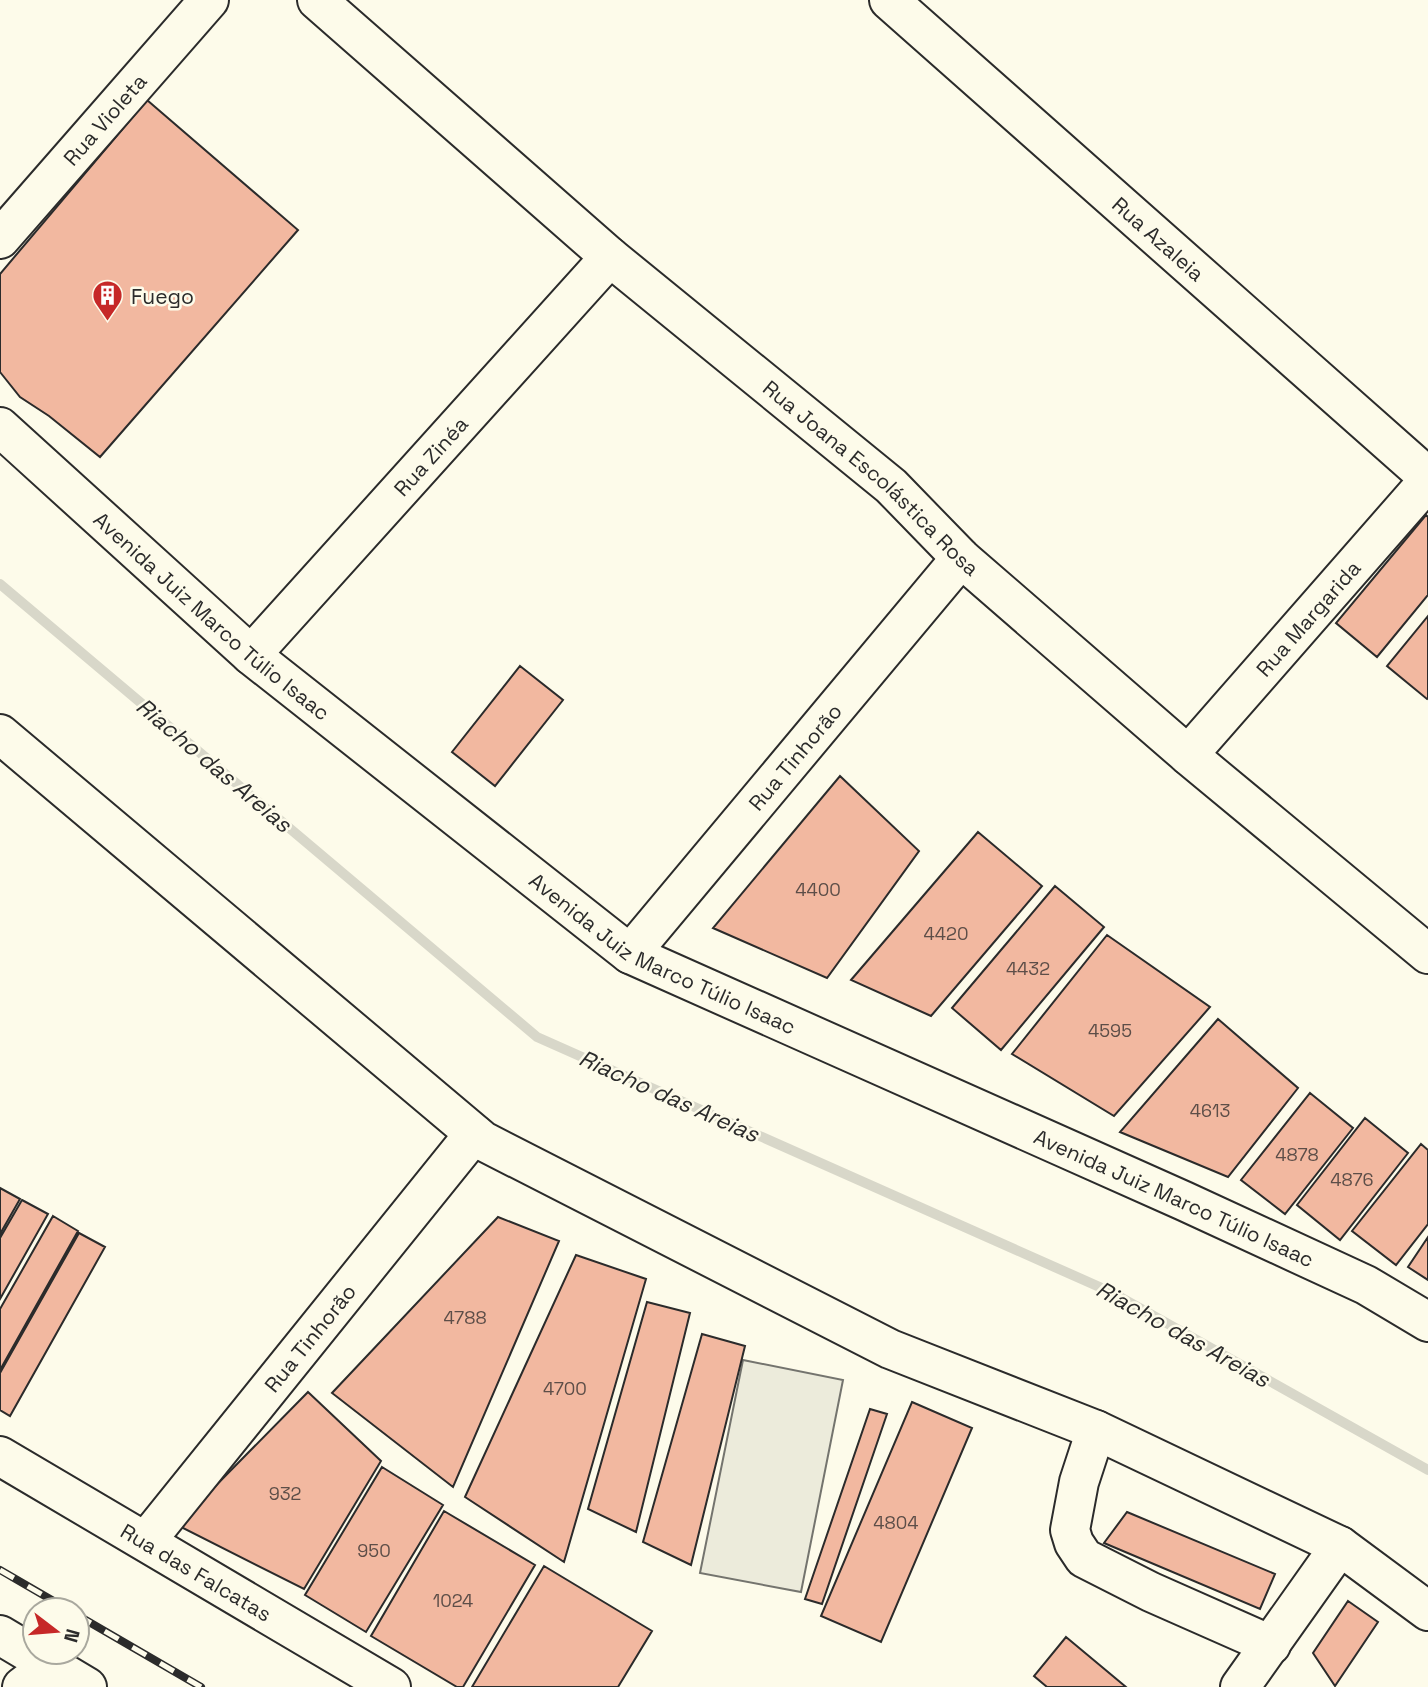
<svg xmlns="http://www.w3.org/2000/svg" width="1428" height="1687" font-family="'Space Grotesk',sans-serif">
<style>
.pitch{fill:#ecebdb;stroke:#74746e;stroke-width:2}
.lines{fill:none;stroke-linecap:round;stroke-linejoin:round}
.stream{stroke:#d8d7c9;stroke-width:10}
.building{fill:#f2b8a0;stroke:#2b2b2b;stroke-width:2}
.minor-casing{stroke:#2b2b2b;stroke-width:42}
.major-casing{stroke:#2b2b2b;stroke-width:42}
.minor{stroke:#fdfbea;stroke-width:38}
.major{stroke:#fdfbea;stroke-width:38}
.rail-casing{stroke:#2b2b2b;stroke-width:8}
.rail{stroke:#fdfbea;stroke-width:5;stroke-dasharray:16;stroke-linecap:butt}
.labels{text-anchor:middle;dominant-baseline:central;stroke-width:5;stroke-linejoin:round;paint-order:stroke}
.number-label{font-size:18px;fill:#5d4e48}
.street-label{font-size:21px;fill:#2b2b2b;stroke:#fdfbea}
.poi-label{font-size:21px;fill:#2b2b2b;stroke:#fdfbea;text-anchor:start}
.water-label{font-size:23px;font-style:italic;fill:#2b2b2b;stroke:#fdfbea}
</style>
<rect width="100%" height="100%" fill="#fdfbea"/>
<!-- pitch -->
<path class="pitch" d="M743,1360L843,1380L801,1592L700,1573Z"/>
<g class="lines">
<!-- stream -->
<path class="stream" d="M0,584L537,1037L1113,1293L1428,1470"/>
</g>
<!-- building -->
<path class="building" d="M147,100L298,230L100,457L49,416L20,397L0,372V274Z
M1426,515L1428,517V595L1377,657L1336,623Z
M1428,616V698L1427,699L1387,666Z
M520,666L563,700L495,786L452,752Z
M840,776L919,851L827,978L713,928Z
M978,832L1042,886L931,1016L851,980Z
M1055,886L1104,927L1001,1050L952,1008Z
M1107,935L1210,1007L1114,1116L1012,1054Z
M1218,1019L1298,1088L1228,1177L1120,1132Z
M1310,1093L1353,1128L1285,1214L1241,1180Z
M1365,1118L1408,1153L1340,1240L1297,1205Z
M1421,1144L1428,1150V1224L1396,1265L1352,1231Z
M0,1188L20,1199L0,1234Z
M22,1200L48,1214L0,1299V1238Z
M53,1216L78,1231L0,1370V1309Z
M498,1217L559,1241L453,1487L332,1393Z
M79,1233L105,1247L10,1416L0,1410V1373Z
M1428,1237V1280L1408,1267Z
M576,1255L646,1279L564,1562L465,1497Z
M647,1302L690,1313L636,1532L588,1509Z
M702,1334L745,1346L691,1565L643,1542Z
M308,1392L381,1461L304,1589L177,1525Z
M912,1402L972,1428L881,1642L821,1616Z
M870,1409L887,1414L822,1604L805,1599Z
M382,1467L443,1505L366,1632L305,1595Z
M444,1511L535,1565L463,1687H457L371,1636Z
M1127,1512L1275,1574L1260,1609L1104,1543Z
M544,1566L652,1631L618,1687H472Z
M1348,1601L1378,1622L1335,1686L1313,1653Z
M1066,1637L1126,1687H1047L1034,1676Z"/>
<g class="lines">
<defs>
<g id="minor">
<path id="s1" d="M317,0L610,257L891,486L961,558L1188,755L1428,954"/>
<path id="s2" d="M889,0L1428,477"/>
<path id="s3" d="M0,239L209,0"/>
<path id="s4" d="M251,655L610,257"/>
<path id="s5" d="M1188,755L1428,481"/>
<path id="s6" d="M630,954L961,558"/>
<path d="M1096,1430L1079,1482L1070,1530L1074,1543L1084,1558L1151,1592L1271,1645"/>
<path id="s7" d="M0,1456L391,1687"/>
<path id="s8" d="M146,1541L474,1134"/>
<path d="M0,1635L87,1687"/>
<path d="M22,1687L51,1665"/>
<path d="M1240,1687L1340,1546"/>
</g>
<g id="major">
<path id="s9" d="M0,427L251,655L630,954L1184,1201L1366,1285L1428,1322"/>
<path d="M0,734L483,1141L890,1349L1096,1430L1340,1546L1428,1611"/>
</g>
</defs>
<!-- minor casing -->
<use href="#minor" class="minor-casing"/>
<!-- major casing -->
<use href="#major" class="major-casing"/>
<!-- minor -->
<use href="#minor" class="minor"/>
<!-- major -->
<use href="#major" class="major"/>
<defs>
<path id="rail" d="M0,1570L69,1610
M77,1615L201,1687"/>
</defs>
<!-- rail casing -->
<use href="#rail" class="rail-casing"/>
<!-- rail -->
<use href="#rail" class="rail"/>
</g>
<!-- icons -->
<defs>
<symbol id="building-pin" viewBox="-11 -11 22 30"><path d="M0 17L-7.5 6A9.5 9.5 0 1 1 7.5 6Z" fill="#c62828" stroke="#fdfbea"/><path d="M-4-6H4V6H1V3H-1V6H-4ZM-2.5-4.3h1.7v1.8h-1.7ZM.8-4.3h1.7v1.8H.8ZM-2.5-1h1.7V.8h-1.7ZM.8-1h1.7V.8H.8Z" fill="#fff"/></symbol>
</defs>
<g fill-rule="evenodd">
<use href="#building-pin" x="90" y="278" width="35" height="47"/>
</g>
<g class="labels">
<!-- number labels -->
<g class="number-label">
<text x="818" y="889">4400</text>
<text x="946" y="933">4420</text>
<text x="1028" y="968">4432</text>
<text x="1110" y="1030">4595</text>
<text x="1210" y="1110">4613</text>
<text x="1297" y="1154">4878</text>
<text x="1352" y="1179">4876</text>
<text x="465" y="1317">4788</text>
<text x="565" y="1388">4700</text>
<text x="285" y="1493">932</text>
<text x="896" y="1522">4804</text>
<text x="374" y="1550">950</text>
<text x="453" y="1600">1024</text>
</g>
<!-- street labels -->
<g class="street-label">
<text stroke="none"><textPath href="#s3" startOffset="159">Rua Violeta</textPath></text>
<text stroke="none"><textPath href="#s2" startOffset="360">Rua Azaleia</textPath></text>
<text stroke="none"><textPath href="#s4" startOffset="268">Rua Zinéa</textPath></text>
<text stroke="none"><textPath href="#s1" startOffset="732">Rua Joana Escolástica Rosa</textPath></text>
<text stroke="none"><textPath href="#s9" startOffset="284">Avenida Juiz Marco Túlio Isaac</textPath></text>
<text stroke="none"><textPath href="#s5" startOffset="182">Rua Margarida</textPath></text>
<text stroke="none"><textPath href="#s6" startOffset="257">Rua Tinhorão</textPath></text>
<text stroke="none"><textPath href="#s9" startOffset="850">Avenida Juiz Marco Túlio Isaac</textPath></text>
<text stroke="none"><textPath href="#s9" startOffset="1418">Avenida Juiz Marco Túlio Isaac</textPath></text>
<text stroke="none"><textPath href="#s8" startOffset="261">Rua Tinhorão</textPath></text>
<text stroke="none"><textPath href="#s7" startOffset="228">Rua das Falcatas</textPath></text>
</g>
<!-- poi labels -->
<g class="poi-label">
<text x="131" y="296">Fuego</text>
</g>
<!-- water labels -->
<g class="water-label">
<text transform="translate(214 765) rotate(40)">Riacho das Areias</text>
<text transform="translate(669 1096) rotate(24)">Riacho das Areias</text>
<text transform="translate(1183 1334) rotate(29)">Riacho das Areias</text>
</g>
</g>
<!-- north arrow -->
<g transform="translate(56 1631) rotate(106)"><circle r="33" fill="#fdfbea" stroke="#a9a89e" stroke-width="2"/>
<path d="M0-5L12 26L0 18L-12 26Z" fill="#c62828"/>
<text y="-10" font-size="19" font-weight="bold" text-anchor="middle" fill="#2b2b2b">N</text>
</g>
</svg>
